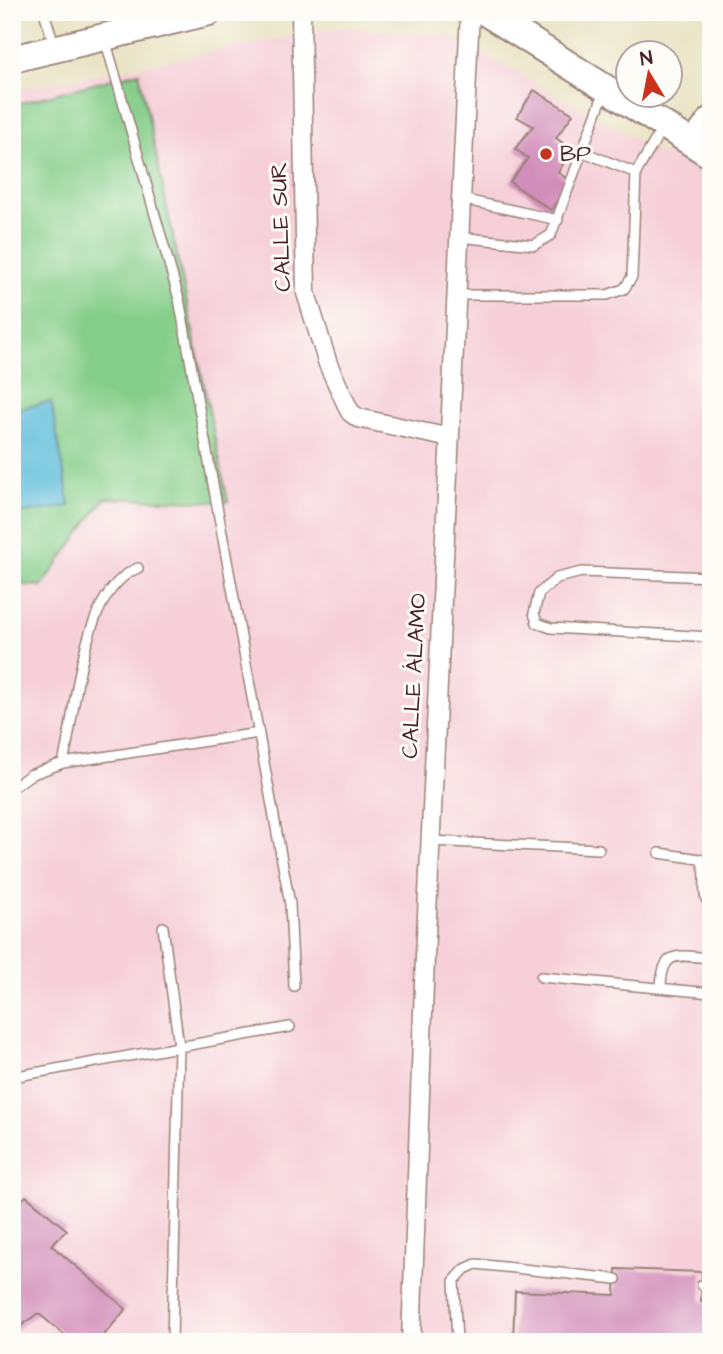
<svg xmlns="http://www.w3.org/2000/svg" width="723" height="1354" font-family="'Architects Daughter',sans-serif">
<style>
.built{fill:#f6cfd8}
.green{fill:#85ce89;stroke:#68765a;stroke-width:2}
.water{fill:#5dbddb;stroke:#546e83;stroke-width:2}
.building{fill:#d28eba}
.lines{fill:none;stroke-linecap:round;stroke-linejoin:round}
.lane-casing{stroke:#9a8177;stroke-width:12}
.street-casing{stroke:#9a8177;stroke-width:21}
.primary-casing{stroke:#9a8177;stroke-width:30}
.lane{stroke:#fff;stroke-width:9}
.street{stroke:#fff;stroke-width:18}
.primary{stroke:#fff;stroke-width:26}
.poi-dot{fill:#c8321e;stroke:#fdfcf7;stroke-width:2.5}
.labels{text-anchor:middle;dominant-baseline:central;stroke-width:6;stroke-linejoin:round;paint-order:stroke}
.poi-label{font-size:23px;fill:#4a1f2b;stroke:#fdfcf7;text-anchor:start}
.street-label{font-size:23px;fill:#4a1f2b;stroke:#fdfcf7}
</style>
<rect width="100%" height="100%" fill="#fdfcf7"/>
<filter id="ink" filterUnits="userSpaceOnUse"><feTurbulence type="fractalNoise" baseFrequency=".0143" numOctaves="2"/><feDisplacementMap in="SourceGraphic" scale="14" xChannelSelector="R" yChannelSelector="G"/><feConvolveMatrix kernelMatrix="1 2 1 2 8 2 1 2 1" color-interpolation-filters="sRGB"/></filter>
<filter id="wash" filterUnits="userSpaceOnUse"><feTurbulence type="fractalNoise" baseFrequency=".00686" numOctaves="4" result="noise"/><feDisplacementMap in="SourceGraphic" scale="28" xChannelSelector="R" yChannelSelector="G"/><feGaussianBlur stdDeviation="1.57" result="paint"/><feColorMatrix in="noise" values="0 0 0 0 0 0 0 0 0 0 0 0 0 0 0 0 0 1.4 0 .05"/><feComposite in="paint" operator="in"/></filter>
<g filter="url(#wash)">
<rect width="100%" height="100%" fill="#e9e3c3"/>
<!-- built -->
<path class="built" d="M339,27L451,36L667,157L711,88V1342H12V91Z"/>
<!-- green -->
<path class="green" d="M139,72L228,502L105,498L42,586L12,584V105Z"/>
<!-- water -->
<path class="water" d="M51,402L70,506L12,515V410Z"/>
<g id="blocks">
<!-- building -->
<path class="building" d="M534,90L573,114L556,138L572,150L558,172L570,182L551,210L510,182L528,158L515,149L533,126L517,117Z
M26,1196L67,1230L51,1245L126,1309L98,1342H73L38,1313L12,1333V1210Z
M616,1269L702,1272L701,1302H709L708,1342H513L515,1291L615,1295Z"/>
</g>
</g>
<g filter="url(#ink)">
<use href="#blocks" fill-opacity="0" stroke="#9a8177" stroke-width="2"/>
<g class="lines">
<defs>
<path id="lane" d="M44,12L55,47
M105,39L179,299L290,904L294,986
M636,173L663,127
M461,199L558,220
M459,237L534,245L551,235L605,90
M457,295H607L624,289L632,277L636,173L581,151
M711,577L582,572L557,578L539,593L534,613L537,623L551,628L711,637
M63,763L259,733
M12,788L30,775L63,763C77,709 80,591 138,568
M430,841L599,849
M659,853L700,859C711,874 698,893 711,907
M163,927L179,1046L172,1342
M541,977L711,993
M661,988C662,948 679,956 711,958
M12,1077L290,1027
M702,1285H711
M457,1342L454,1281L465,1269L476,1264L616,1279"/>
<path id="street" d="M301,12L306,293L328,364L350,412L358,418L450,438
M411,1342L425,957L470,12"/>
<path id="primary" d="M485,12L711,155
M12,59L209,12
M694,144L711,120"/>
</defs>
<!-- lane casing -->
<use href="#lane" class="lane-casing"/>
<!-- street casing -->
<use href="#street" class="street-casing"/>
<!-- primary casing -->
<use href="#primary" class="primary-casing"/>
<!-- lane -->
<use href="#lane" class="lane"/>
<!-- street -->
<use href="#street" class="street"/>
<!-- primary -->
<use href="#primary" class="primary"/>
</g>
</g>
<!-- markers -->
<circle class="poi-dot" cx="546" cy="154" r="7"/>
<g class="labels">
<!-- poi labels -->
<g class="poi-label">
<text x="560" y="154">BP</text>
</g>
<!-- street labels -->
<g class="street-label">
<text transform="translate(281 227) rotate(-92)">CALLE SUR</text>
<text transform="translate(414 676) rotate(-87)">CALLE ÁLAMO</text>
</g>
</g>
<!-- margin -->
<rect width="723" height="1354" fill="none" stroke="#fdfcf7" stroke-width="42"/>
<!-- north arrow -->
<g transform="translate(649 74) rotate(350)"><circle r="33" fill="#fdfcf7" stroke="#b5a4a5" stroke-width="2"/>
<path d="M0-5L12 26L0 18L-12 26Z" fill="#c8321e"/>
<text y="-10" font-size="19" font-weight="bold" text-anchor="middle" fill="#4a1f2b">N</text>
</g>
</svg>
